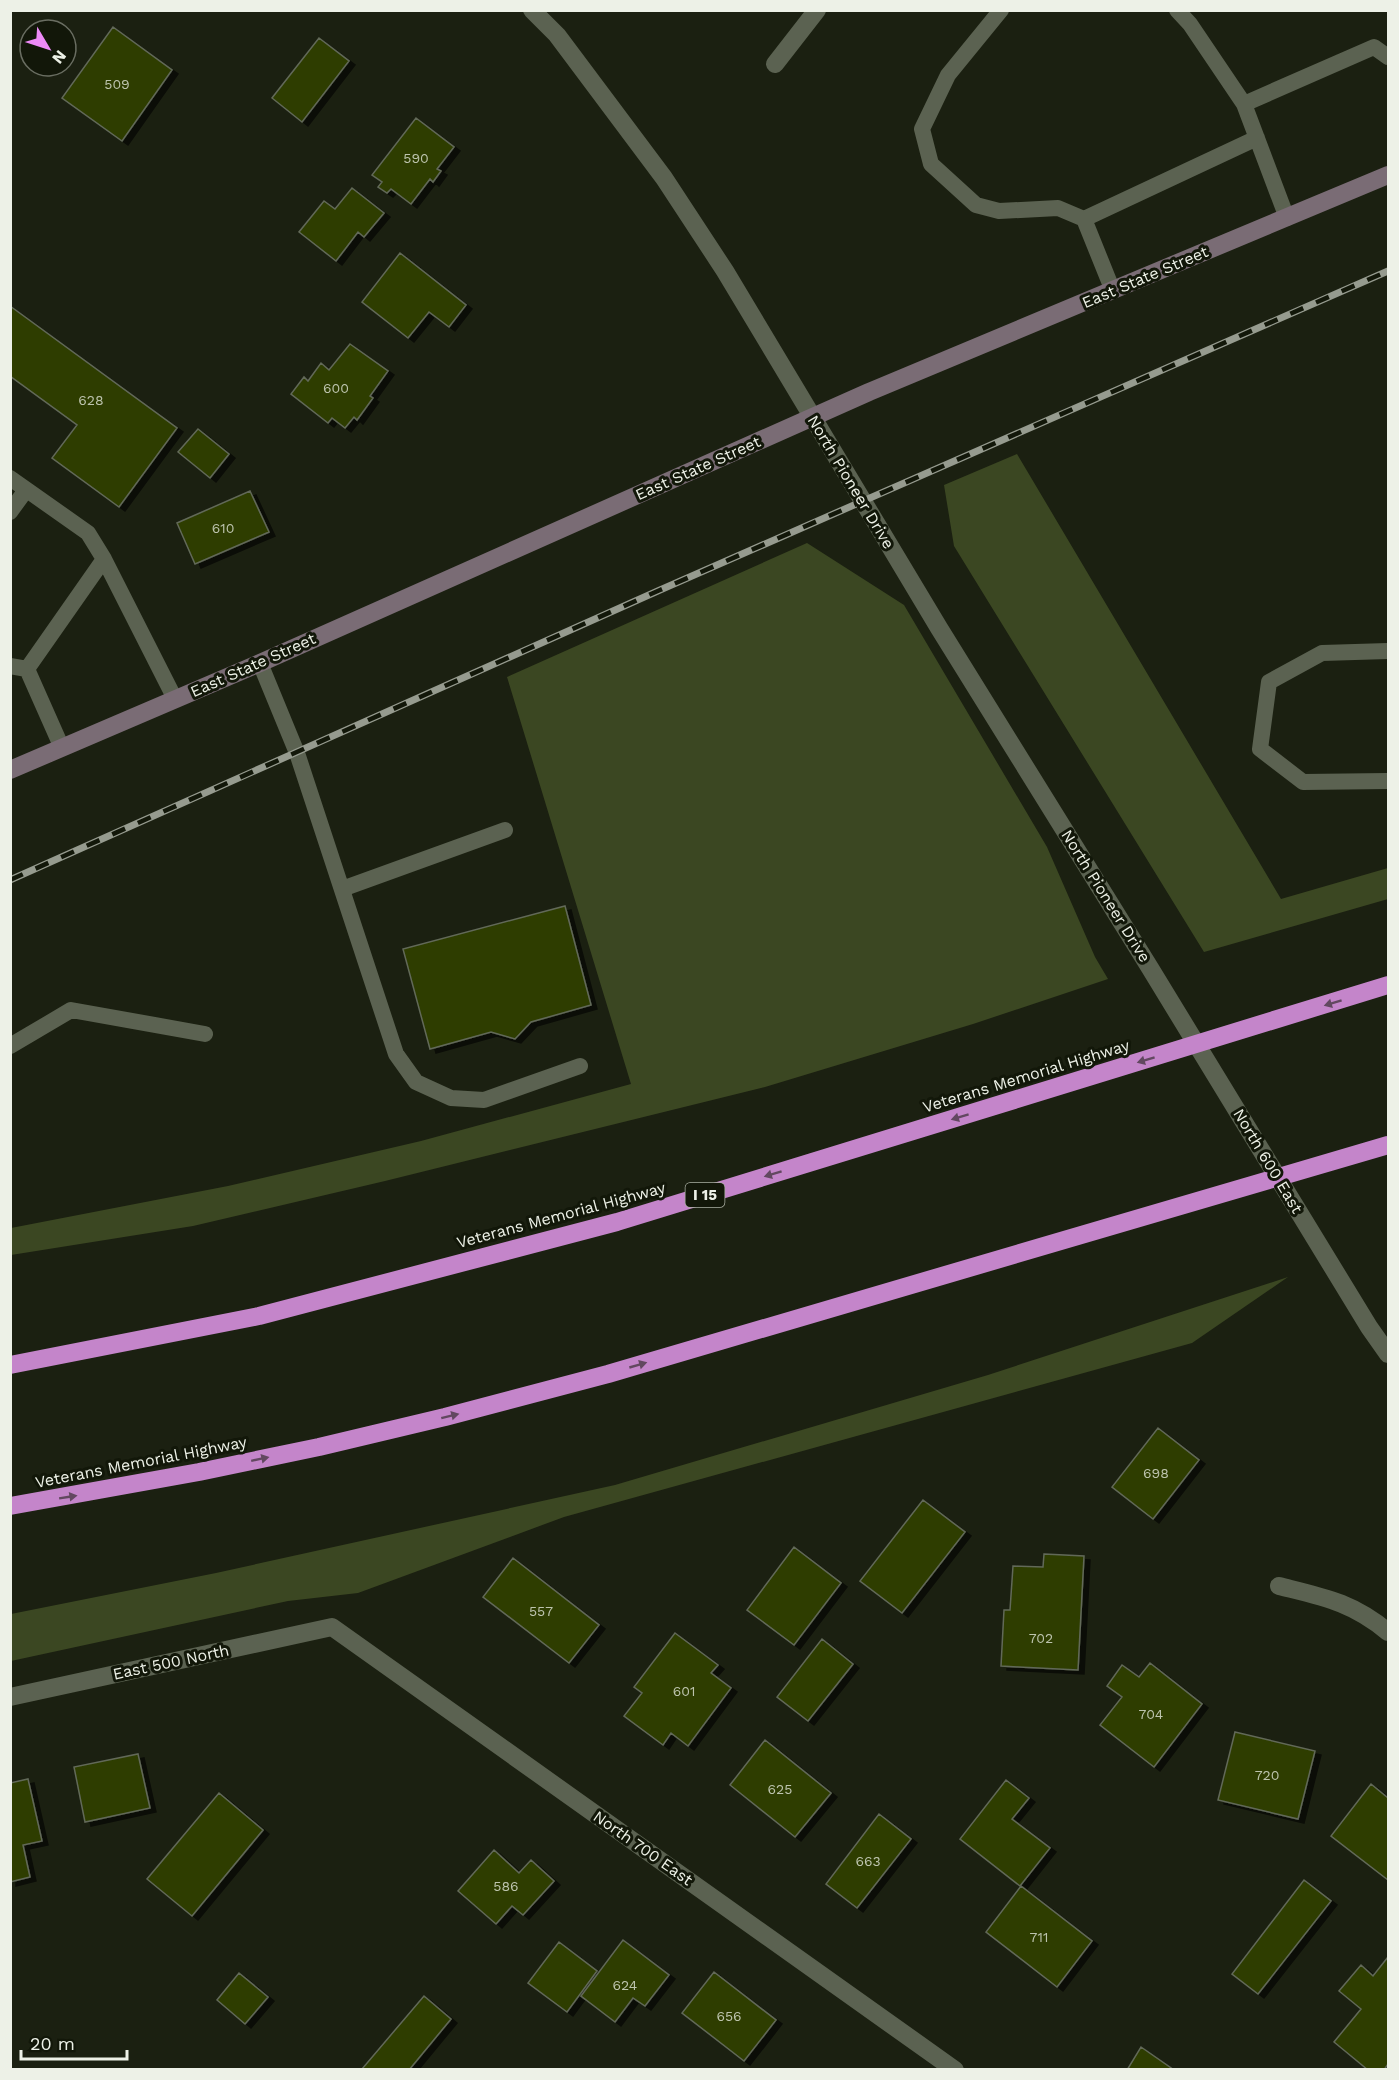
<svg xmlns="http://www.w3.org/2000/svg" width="1399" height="2080" font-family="'Work Sans',sans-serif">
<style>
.green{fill:#3b4722}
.building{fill:#2d3d00;stroke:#626958;stroke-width:1.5;filter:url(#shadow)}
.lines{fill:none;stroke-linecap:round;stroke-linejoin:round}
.service{stroke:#5b6251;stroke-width:16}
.minor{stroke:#5b6251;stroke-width:18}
.tertiary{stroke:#5b6251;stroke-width:18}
.secondary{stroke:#7a6c75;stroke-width:18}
.motorway{stroke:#c485ca;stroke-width:18}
.rail-casing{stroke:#969b8f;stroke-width:7}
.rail{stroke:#121709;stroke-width:4.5;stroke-dasharray:14;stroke-linecap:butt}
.oneway{fill:#624860}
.labels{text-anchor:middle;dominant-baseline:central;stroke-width:6;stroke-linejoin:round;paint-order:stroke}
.number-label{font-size:14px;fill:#bdc4ad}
.shield{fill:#121709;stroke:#abb0a4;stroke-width:1.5}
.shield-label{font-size:15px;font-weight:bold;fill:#edf1e7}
.street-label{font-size:16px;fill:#edf1e7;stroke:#121709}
</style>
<defs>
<filter id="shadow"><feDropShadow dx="6" dy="4" stdDeviation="0" flood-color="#0009"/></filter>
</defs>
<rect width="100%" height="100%" fill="#1b2011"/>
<!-- green -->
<path class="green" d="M1017,454L1281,899L1388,868V899L1204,952L954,546L944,485Z
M807,543L904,605L1047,847L1095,957L1108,979L973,1024L765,1087L385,1181L193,1226L11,1255V1228L228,1186L421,1141L631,1084L507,677Z
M1288,1277L1192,1343L564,1517L358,1593L288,1601L11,1661V1614L216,1573L615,1485L988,1375Z"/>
<!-- building -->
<path class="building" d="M113,27L172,70L122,141L62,98Z
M319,38L349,61L302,122L272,98Z
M416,118L454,147L437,169L441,171L433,182L430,179L411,204L391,189L387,193L378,187L382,182L372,175Z
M352,188L384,213L364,237L358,232L336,261L299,232L324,201L335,209Z
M400,253L466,305L449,327L429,312L408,338L362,302Z
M10,306L177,428L119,507L52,458L77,425L10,376Z
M350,344L388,371L370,396L373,398L357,420L354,417L345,428L332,418L328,423L291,394L304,377L308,381L321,363L329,370Z
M198,429L229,454L210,478L178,452Z
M250,491L269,532L195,564L177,523Z
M565,906L591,1005L531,1022L515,1039L491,1032L430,1049L403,949Z
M1158,1428L1199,1460L1153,1519L1112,1487Z
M923,1500L965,1532L902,1613L860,1581Z
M794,1547L841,1583L794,1645L747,1610Z
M1044,1554L1084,1556L1078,1670L1001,1666L1004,1610H1010L1013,1566L1043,1567Z
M513,1558L599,1625L569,1663L483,1597Z
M675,1633L718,1665L711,1673L731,1688L688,1746L671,1733L663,1745L624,1716L642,1693L634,1687Z
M822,1639L853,1664L808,1721L777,1697Z
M1150,1663L1202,1704L1154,1767L1100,1725L1122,1697L1107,1686L1122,1665L1139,1677Z
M1235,1732L1315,1751L1298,1819L1218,1800Z
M765,1740L831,1793L795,1837L730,1785Z
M138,1754L150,1808L85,1822L74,1767Z
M28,1779L42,1841L23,1845L30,1877L10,1882V1783Z
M1006,1780L1029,1798L1012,1819L1050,1848L1020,1886L960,1839Z
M1371,1784L1388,1798V1880L1331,1836Z
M219,1793L263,1830L192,1916L147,1879Z
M879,1814L911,1839L857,1908L826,1884Z
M494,1850L519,1873L531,1860L554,1881L523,1915L512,1906L496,1924L458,1891Z
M1304,1880L1331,1901L1258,1994L1232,1974Z
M1021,1886L1092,1941L1057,1987L986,1932Z
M623,1940L669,1975L645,2006L633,1998L615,2022L581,1996Z
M559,1942L597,1971L567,2012L528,1983Z
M1388,1957V2064L1384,2070H1368L1334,2042L1361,2009L1339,1991L1361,1965L1373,1976Z
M714,1972L776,2020L744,2061L682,2013Z
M239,1973L268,1997L245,2024L217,2000Z
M424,1996L451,2019L409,2070L362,2069Z
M1141,2047L1174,2070H1127Z"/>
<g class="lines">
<!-- service -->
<path class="service" d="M1001,10L948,75L922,129L931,164L976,205L999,211L1058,208L1084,219L1113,291
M1177,10L1190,24L1244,104
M1287,218L1244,104L1374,47L1388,57
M1084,219L1257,138
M10,478L88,533L104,559L175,699
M10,512L26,490
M1388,651L1322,653L1269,682L1260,749L1303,782L1388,781
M260,663L297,753L396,1054L416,1082L451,1098L484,1100L580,1066
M10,666L27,669
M62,748L27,669L104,559
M342,889L505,830
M10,1046L71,1010L205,1034"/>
<!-- minor -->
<path class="minor" d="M775,64L817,10
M1279,1586C1323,1597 1352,1602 1388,1632
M10,1697L332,1627L955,2070"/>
<!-- tertiary -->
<path class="tertiary" d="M532,10L557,35L664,178L725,271L939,628L1150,968L1369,1327L1388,1354"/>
<!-- secondary -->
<path class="secondary" d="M10,770L260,663L869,392L1388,175"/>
<!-- motorway -->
<path class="motorway" d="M10,1365L259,1316L617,1222L1388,985
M10,1506L199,1472L319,1447L445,1417L608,1374L1388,1145"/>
<defs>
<path id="rail" d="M10,880L660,590L1388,271"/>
</defs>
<!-- rail casing -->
<use href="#rail" class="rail-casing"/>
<!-- rail -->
<use href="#rail" class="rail"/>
</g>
<!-- one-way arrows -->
<defs><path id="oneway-solid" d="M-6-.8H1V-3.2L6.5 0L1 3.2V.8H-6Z" transform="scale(1.5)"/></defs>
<g class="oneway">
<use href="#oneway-solid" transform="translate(1333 1003) rotate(163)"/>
<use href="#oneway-solid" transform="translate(1146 1060) rotate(163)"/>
<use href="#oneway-solid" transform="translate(960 1117) rotate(163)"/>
<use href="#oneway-solid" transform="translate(773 1174) rotate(163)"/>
<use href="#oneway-solid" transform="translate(638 1365) rotate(-16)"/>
<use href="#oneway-solid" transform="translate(450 1416) rotate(-14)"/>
<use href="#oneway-solid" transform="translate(260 1459) rotate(-12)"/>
<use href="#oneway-solid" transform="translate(68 1497) rotate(-9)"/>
</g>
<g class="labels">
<!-- number labels -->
<g class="number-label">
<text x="117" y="84">509</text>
<text x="416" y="158">590</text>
<text x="336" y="388">600</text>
<text x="91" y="400">628</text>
<text x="223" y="528">610</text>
<text x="1156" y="1473">698</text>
<text x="541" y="1611">557</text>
<text x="1041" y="1638">702</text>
<text x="684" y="1691">601</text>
<text x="1151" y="1714">704</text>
<text x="1267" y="1775">720</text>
<text x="780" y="1789">625</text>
<text x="868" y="1861">663</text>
<text x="506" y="1886">586</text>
<text x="1039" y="1937">711</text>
<text x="625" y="1985">624</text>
<text x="729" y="2016">656</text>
</g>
<!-- shield labels -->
<rect class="shield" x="685.5" y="1183" width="39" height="24" rx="4.5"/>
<g class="shield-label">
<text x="705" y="1195">I 15</text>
</g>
<!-- street labels -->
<g class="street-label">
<text transform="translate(1145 277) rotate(-23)">East State Street</text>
<text transform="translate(698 468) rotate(-24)">East State Street</text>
<text transform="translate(851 482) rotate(59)">North Pioneer Drive</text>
<text transform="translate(253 665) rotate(-24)">East State Street</text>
<text transform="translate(1106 896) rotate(58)">North Pioneer Drive</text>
<text transform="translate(1026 1076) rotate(-17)">Veterans Memorial Highway</text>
<text transform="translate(1268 1161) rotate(59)">North 600 East</text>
<text transform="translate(561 1215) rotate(-15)">Veterans Memorial Highway</text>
<text transform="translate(141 1462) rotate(-11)">Veterans Memorial Highway</text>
<text transform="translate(171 1662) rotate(-12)">East 500 North</text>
<text transform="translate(643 1848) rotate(35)">North 700 East</text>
</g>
</g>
<!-- border -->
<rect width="1399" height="2080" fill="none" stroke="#edf1e7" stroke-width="24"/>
<!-- north arrow -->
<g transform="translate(48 48) rotate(129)"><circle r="28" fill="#121709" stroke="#6a6e62" stroke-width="1.5"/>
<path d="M0-4.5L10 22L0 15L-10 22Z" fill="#ee8bf8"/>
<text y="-9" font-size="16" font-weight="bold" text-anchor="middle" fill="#edf1e7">N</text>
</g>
<!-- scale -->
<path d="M21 2050v9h106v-9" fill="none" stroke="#edf1e7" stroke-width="3"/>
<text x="30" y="2050" font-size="18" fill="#edf1e7" stroke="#121709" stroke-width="4.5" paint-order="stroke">20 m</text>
</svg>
